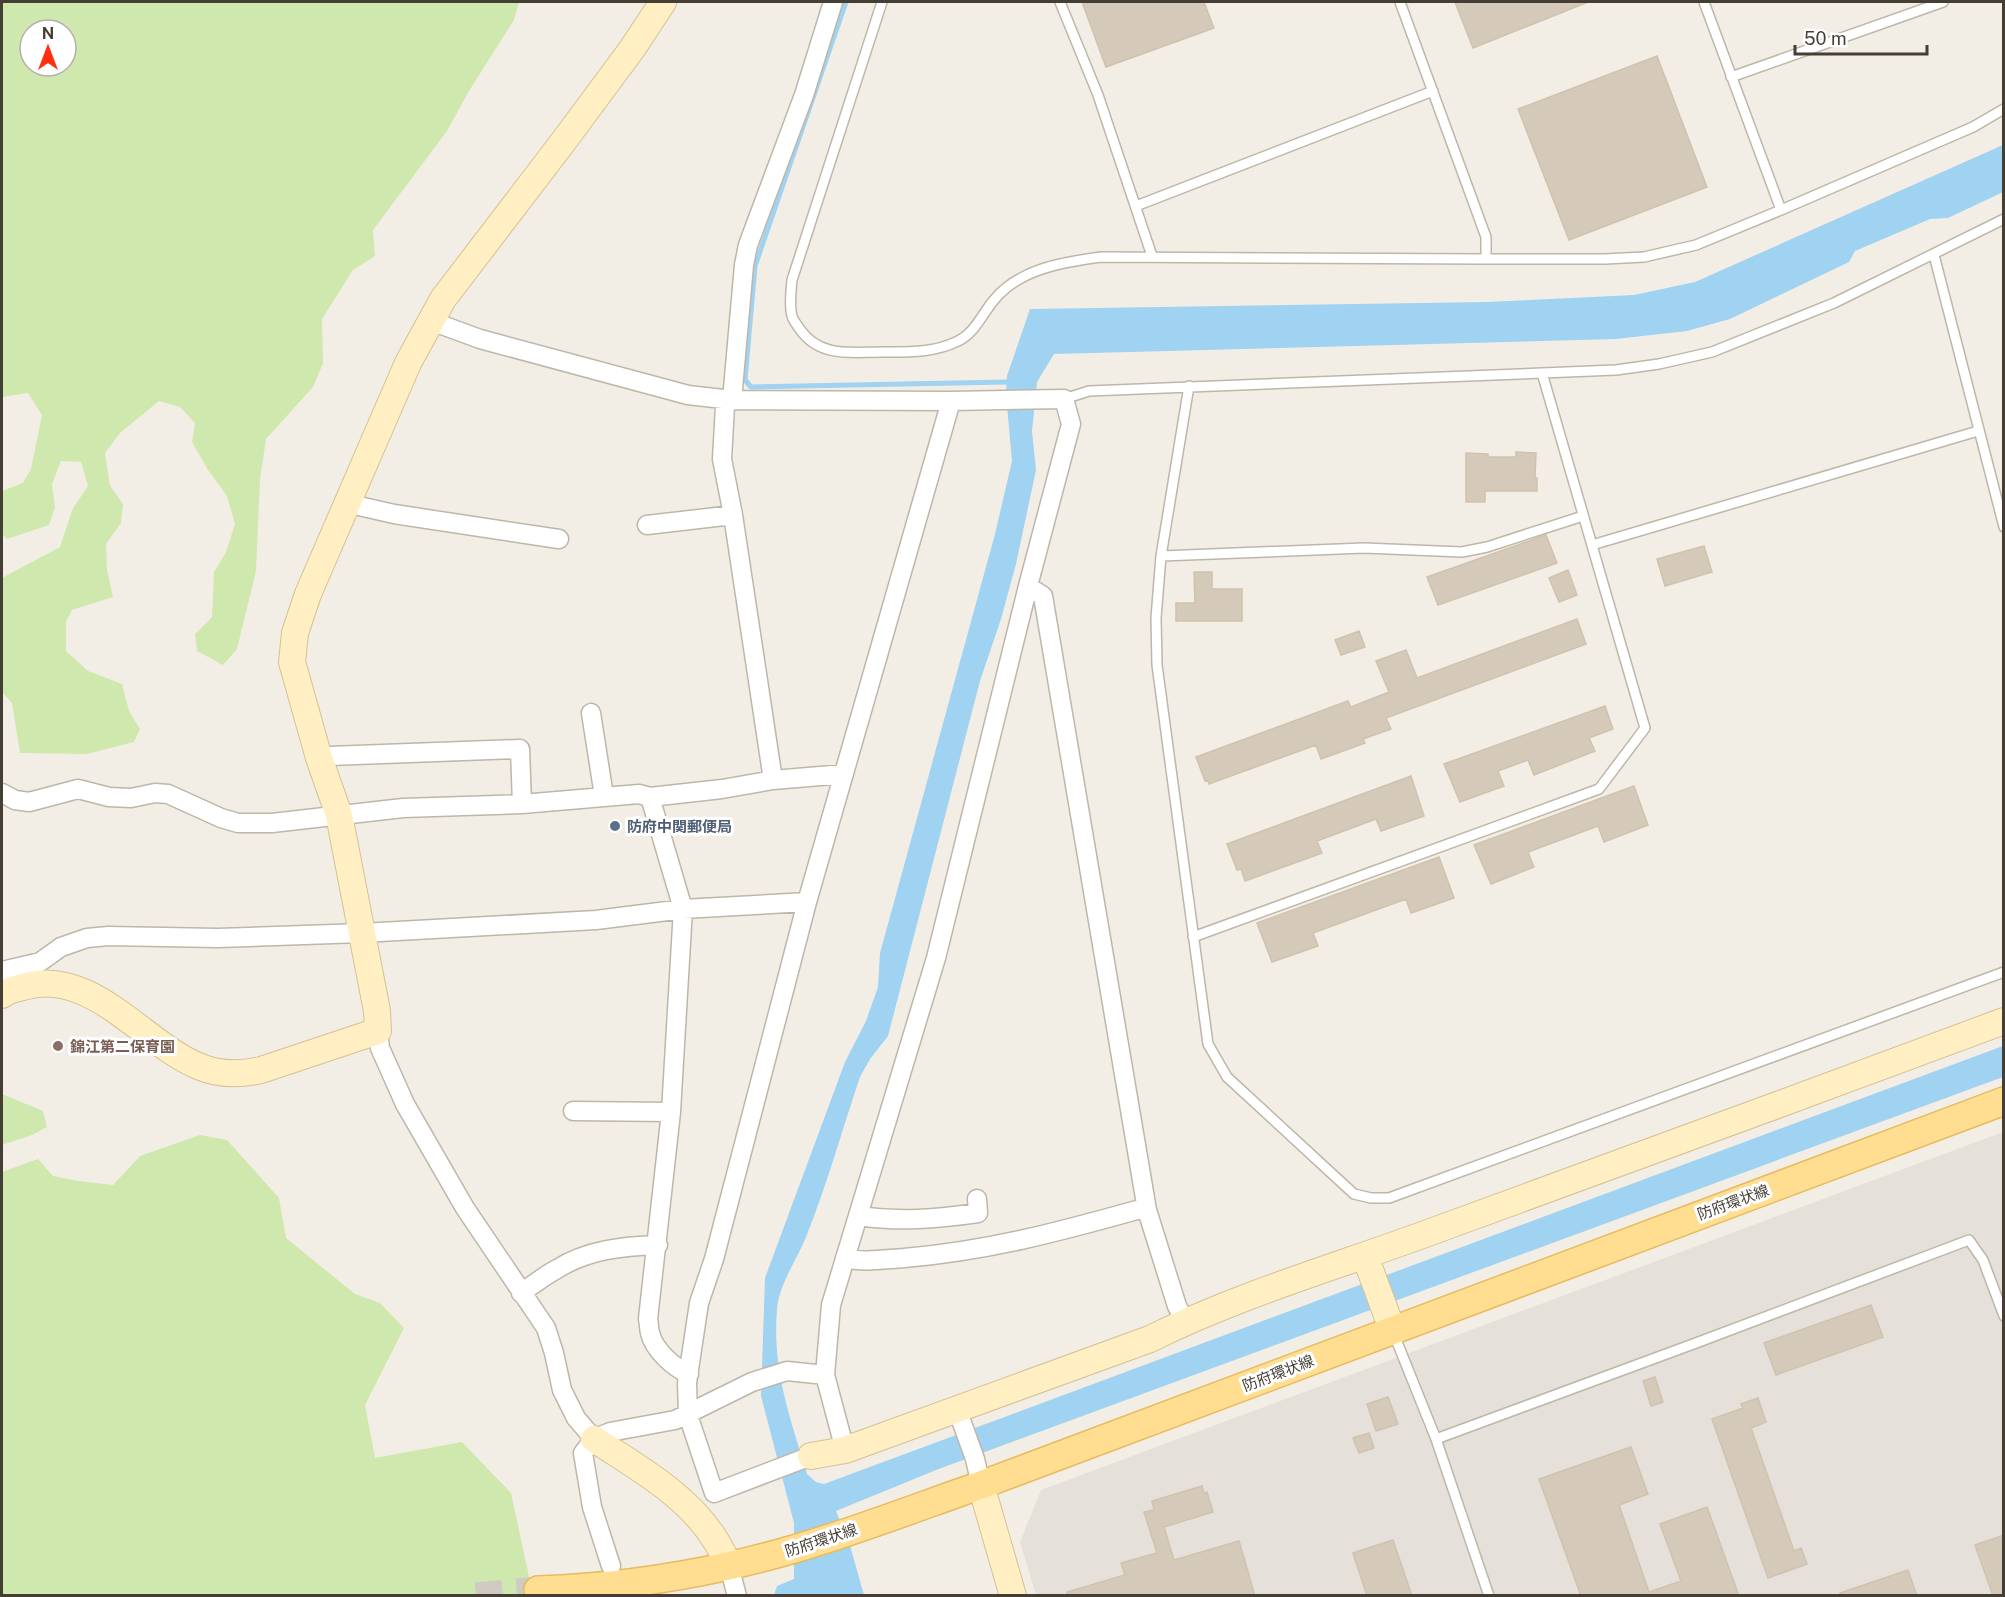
<svg xmlns="http://www.w3.org/2000/svg" width="2005" height="1597" font-family="'Public Sans','Noto Sans JP',sans-serif">
<style>
.industrial{fill:#e5e0da}
.green{fill:#cfe8ad;fill-rule:evenodd}
.water{fill:#a0d2f1}
.lines{fill:none;stroke-linecap:round;stroke-linejoin:round}
.stream{stroke:#a0d2f1;stroke-width:5}
.building{fill:#d5caba;stroke:#d0c2ad;stroke-width:1.5}
.primary-tunnel{stroke:#d0cbc2;stroke-width:27;stroke-dasharray:27 14;stroke-linecap:butt}
.lane-casing{stroke:#beb6a8;stroke-width:12}
.street-casing{stroke:#beb6a8;stroke-width:21}
.secondary-casing{stroke:#d4c294;stroke-width:28}
.primary-casing{stroke:#e6bb60;stroke-width:30}
.lane{stroke:#fff;stroke-width:9}
.street{stroke:#fff;stroke-width:18}
.secondary{stroke:#ffefc3;stroke-width:26}
.primary{stroke:#ffde92;stroke-width:27}
.service-dot{fill:#5c6f8a;stroke:#fff;stroke-width:2}
.education-dot{fill:#8d6e63;stroke:#fff;stroke-width:2}
.labels{text-anchor:middle;dominant-baseline:central;stroke-width:6;stroke-linejoin:round;paint-order:stroke}
.service-label{font-size:15px;font-weight:bold;fill:#4e5e75;stroke:#fff;text-anchor:start}
.education-label{font-size:15px;font-weight:bold;fill:#785e54;stroke:#fff;text-anchor:start}
.street-label{font-size:15px;fill:#453e35;stroke:#fff}
</style>
<rect width="100%" height="100%" fill="#f3eee5"/>
<!-- industrial -->
<path class="industrial" d="M2003,1132V1595H1036L1020,1542L1041,1490Z"/>
<!-- green -->
<path class="green" d="M2,2H519L514,20L469,91L447,131L373,230L375,256L353,270L322,319L323,363L313,387L266,439L260,479L256,571L237,649L223,665L197,651L195,634L212,617L214,572L226,552L235,524L227,496L208,470L192,442L195,423L180,407L159,401L120,433L105,453L110,486L123,504L121,523L106,544L107,569L113,597L72,610L66,622V651L88,671L122,684L129,711L140,729L134,742L87,754L20,753L12,703L2,692V578L60,547L73,508L88,486L81,462L61,461L52,484L55,507L49,525L7,539L2,534V491L23,483L31,469L42,415L28,393L2,397ZM30,30H66V66H30Z
M2,1094L43,1111L47,1127L32,1135L2,1145Z
M200,1135L227,1140L279,1198L286,1238L355,1294L380,1303L404,1328L365,1405L375,1458L462,1442L511,1493L533,1595L2,1596V1172L38,1159L53,1176L78,1181L113,1185L140,1156Z"/>
<!-- water -->
<path class="water" d="M2003,145V192L1948,218L1930,219L1855,251L1849,262L1730,319L1687,331L1616,339L1054,354L1037,382L1032,431L1036,470L1016,564L1001,619L980,681L888,1036L870,1059L860,1077C842,1130 827,1185 806,1237C797,1260 779,1284 777,1309C772,1371 790,1416 807,1474L816,1482L824,1484L2003,1046V1077L936,1470L836,1511L849,1542L864,1595H774L777,1586L794,1579V1523L761,1396L765,1278L845,1062L866,1021L878,987L880,953L995,534L1012,461L1006,395L1007,376L1030,309L1487,302L1634,295L1695,282Z"/>
<g class="lines">
<!-- stream -->
<path class="stream" d="M846,2L755,266L745,380L751,387L1007,382"/>
</g>
<!-- building -->
<path class="building" d="M1082,2H1204L1214,28L1106,67Z
M1455,2H1588L1473,48Z
M1657,56L1707,187L1569,240L1518,109Z
M1516,452L1536,453L1535,478H1537V491H1485V502H1466V453L1488,454V457H1516Z
M1546,535L1557,563L1438,605L1427,577Z
M1704,546L1712,572L1665,586L1657,559Z
M1568,570L1577,595L1559,602L1549,578Z
M1194,572H1212V589H1242V621H1176V603H1195Z
M1577,619L1586,644L1386,718L1391,729L1363,739L1365,743L1321,759L1316,745L1209,784L1208,780L1205,781L1196,757L1348,701L1351,707L1389,692L1376,661L1406,650L1417,678Z
M1359,631L1365,647L1341,655L1335,640Z
M1605,706L1613,729L1589,738L1595,751L1534,775L1528,760L1498,771L1504,786L1460,802L1444,764Z
M1411,776L1424,816L1381,831L1376,819L1317,841L1322,853L1245,881L1241,869L1237,870L1227,844Z
M1634,786L1648,825L1604,842L1598,826L1528,852L1534,867L1491,884L1474,845Z
M1439,857L1454,898L1411,913L1406,899L1313,933L1318,946L1272,962L1257,923Z
M1871,1305L1883,1337L1776,1375L1764,1343Z
M1655,1377L1663,1402L1651,1406L1643,1381Z
M1388,1397L1398,1424L1376,1431L1367,1404Z
M1758,1398L1766,1422L1751,1428L1794,1551L1801,1548L1807,1564L1768,1578L1712,1419L1743,1408L1741,1404Z
M1369,1433L1374,1448L1359,1453L1353,1438Z
M1631,1447L1648,1494L1619,1505L1649,1592L1681,1581L1660,1524L1707,1507L1739,1596H1581L1539,1479Z
M1202,1486L1204,1494L1207,1492L1213,1512L1164,1527L1174,1560L1239,1541L1255,1596H1067V1592L1125,1575L1121,1563L1157,1553L1144,1512L1154,1510L1152,1501Z
M2004,1535V1596H1993L1975,1545Z
M1393,1540L1412,1596H1367L1353,1553Z
M1908,1570L1917,1596H1840V1593Z"/>
<g class="lines">
<!-- primary-tunnel -->
<path class="primary-tunnel" d="M476,1596L538,1590"/>
<defs>
<path id="lane" d="M882,2L792,280C791,291 789,305 792,316C793,320 797,325 799,328C819,358 850,352 882,352C908,352 934,353 958,341C975,333 982,314 994,300C1019,269 1063,262 1101,257L1486,259H1605L1644,257L1696,245L1781,210L1973,127L2004,109
M1060,2L1098,95L1152,256
M1400,2L1486,237V259
M1704,2L1781,210
M1731,77L1943,2
M1136,206L1433,91
M1934,255L2004,527
M1189,386L1161,556L1156,618L1157,665L1208,1044L1227,1077L1354,1194L1371,1198H1389L2004,972
M1064,399L1089,391L1542,373L1616,370L1659,364L1712,352L1834,303L2004,219
M1592,545L1978,431
M1161,556L1364,548L1462,552L1487,547L1583,516
M1193,937L1599,789L1645,728L1542,373
M1393,1332L1436,1439L1489,1596
M1436,1439L1696,1343L1969,1240L1983,1260L2004,1316"/>
<path id="street" d="M431,321L480,339L688,395L732,400L951,401L1064,399L1071,424L1028,586L936,958L831,1305L825,1375L845,1450
M346,503L394,514L559,539
M647,525L733,515
M1028,586L1043,596L1147,1210L1177,1306L1185,1321
M591,713L604,796
M319,758L329,756L520,749L522,804
M773,780L733,515L722,459L725,406L732,400L744,265L748,245L804,95L833,2
M2,793L15,800L29,802L78,789L109,797L131,798L155,793L168,794L221,818L238,823H272L403,808L522,804L639,794L650,797L722,789L773,780L844,774
M650,797L683,909L671,1112L648,1319C649,1323 649,1329 650,1333C654,1350 674,1368 689,1374
M2,971L40,962L61,947L87,938L108,936L218,938L362,933L596,920L683,909L807,902
M378,1031L380,1048L405,1104L465,1208L546,1328L554,1353L562,1390L576,1418L594,1439
M573,1111L671,1112
M858,1216C900,1222 936,1219 978,1213L977,1199
M845,1258C863,1263 886,1259 904,1258C987,1251 1058,1232 1137,1210H1147
M521,1293C533,1285 544,1276 557,1269C587,1250 623,1246 658,1245
M957,1409L975,1459L981,1485
M811,1456L714,1493L688,1415L687,1383L699,1303L714,1259L807,902L951,401
M611,1566L592,1507L583,1453L594,1439L610,1432L675,1420L752,1382L787,1371L825,1375
M729,1566L737,1596"/>
<path id="secondary" d="M2,995C8,990 16,989 23,987C90,966 143,1043 198,1066C219,1075 240,1075 261,1070L378,1031L377,1011L339,815L319,758L292,662L295,633L308,594L408,363L443,299L563,142L632,49L663,2
M1365,1256L1392,1329
M594,1439C638,1468 688,1495 716,1541C721,1549 725,1558 729,1566
M811,1456L845,1450L1150,1339C1240,1294 1342,1265 1436,1230C1626,1160 1815,1092 2004,1021
M981,1485L1013,1596"/>
<path id="primary" d="M538,1590C602,1588 665,1580 728,1566C815,1547 898,1514 981,1485L2004,1101"/>
</defs>
<!-- lane casing -->
<use href="#lane" class="lane-casing"/>
<!-- street casing -->
<use href="#street" class="street-casing"/>
<!-- secondary casing -->
<use href="#secondary" class="secondary-casing"/>
<!-- primary casing -->
<use href="#primary" class="primary-casing"/>
<!-- lane -->
<use href="#lane" class="lane"/>
<!-- street -->
<use href="#street" class="street"/>
<!-- secondary -->
<use href="#secondary" class="secondary"/>
<!-- primary -->
<use href="#primary" class="primary"/>
</g>
<!-- markers -->
<circle class="service-dot" cx="615" cy="826" r="6"/>
<circle class="education-dot" cx="58" cy="1046" r="6"/>
<g class="labels">
<!-- service labels -->
<g class="service-label">
<text x="627" y="826">防府中関郵便局</text>
</g>
<!-- education labels -->
<g class="education-label">
<text x="70" y="1046">錦江第二保育園</text>
</g>
<!-- street labels -->
<g class="street-label">
<text transform="translate(1733 1202) rotate(-20)">防府環状線</text>
<text transform="translate(1278 1373) rotate(-21)">防府環状線</text>
<text transform="translate(821 1540) rotate(-18)">防府環状線</text>
</g>
</g>
<!-- border -->
<rect width="2005" height="1597" fill="none" stroke="#453e35" stroke-width="6"/>
<!-- north arrow -->
<g transform="translate(48 48)"><circle r="28" fill="#ffffff" stroke="#b5b2ae" stroke-width="1.5"/>
<path d="M0-4.5L10 22L0 15L-10 22Z" fill="#fe3011"/>
<text y="-9" font-size="16" font-weight="bold" text-anchor="middle" fill="#453e35">N</text>
</g>
<!-- scale -->
<path d="M1795 45v9h132v-9" fill="none" stroke="#453e35" stroke-width="3"/>
<text x="1804" y="45" font-size="18" fill="#453e35" stroke="#ffffff" stroke-width="4.5" paint-order="stroke">50 m</text>
</svg>
